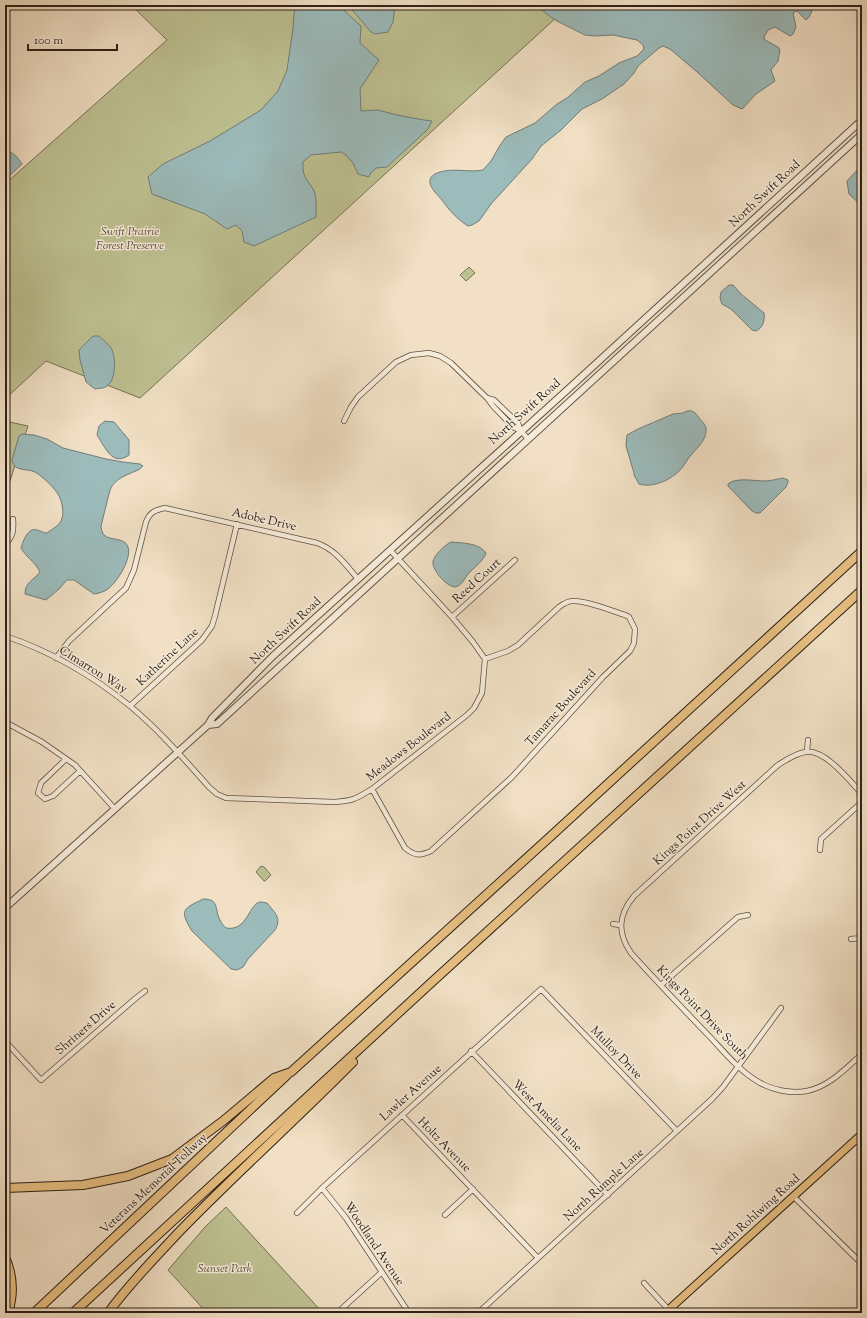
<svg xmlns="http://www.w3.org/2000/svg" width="867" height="1318" font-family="'Sorts Mill Goudy',serif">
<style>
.green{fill:#bec192;stroke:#767155}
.water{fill:#9cbbbb;stroke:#707d7a}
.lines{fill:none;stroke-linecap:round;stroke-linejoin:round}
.minor-casing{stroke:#5f5143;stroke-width:6}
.tertiary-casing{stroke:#5f5143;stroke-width:8}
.primary-casing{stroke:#2e2118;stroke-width:9}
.motorway-casing{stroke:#2e2118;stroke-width:10}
.minor{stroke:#f6ebd9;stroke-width:4.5}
.tertiary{stroke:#f6ebd9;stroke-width:6}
.primary{stroke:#e8c082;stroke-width:7}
.motorway{stroke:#e8c082;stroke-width:8}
.labels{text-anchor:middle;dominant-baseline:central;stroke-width:3;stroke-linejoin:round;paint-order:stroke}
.street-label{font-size:12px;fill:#2e2118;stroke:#f6ebd9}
.park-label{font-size:12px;font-style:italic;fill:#59513d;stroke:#f6ebd9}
</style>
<rect width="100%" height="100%" fill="#f1e0c5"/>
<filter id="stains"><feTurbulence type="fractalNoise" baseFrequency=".005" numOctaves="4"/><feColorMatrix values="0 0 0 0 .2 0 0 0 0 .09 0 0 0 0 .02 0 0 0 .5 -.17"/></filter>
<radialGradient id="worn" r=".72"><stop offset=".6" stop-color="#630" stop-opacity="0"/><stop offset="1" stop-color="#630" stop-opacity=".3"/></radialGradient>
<!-- green -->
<path class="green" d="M131,5H570L140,398L46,361L5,399V184L167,40Z
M469,267L475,273L466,281L460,275Z
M5,421L28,426L5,496Z
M261,866L264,867L271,875L265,881H264L256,872Z
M226,1207L323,1313H207L168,1270L205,1227Z"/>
<!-- water -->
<path class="water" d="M296,5H338L361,26L360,43L379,60L360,89L361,111L378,110L397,115L424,120L432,121L428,129L387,167L376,168L370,174L369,177L358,174L353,163L346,155L341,152L311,155L303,162C302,179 308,179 314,191C317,198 316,210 316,217L254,246L244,242L242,231L236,225L227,229L205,214L152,194L148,177L163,164L210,141L261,110L278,91L287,70L293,28L294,13Z
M348,5H395L393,22L388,32L375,34L371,32Z
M532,5H806L812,11L809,17L806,20L797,11L793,13L796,27L793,34L790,36L775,27L768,30L764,37L765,40L778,47L780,50L778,61L771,70L775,81L756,94L742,109L733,105L696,71L670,49L663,46L659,48L638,66L634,73L624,84L602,99L582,109L561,130L541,146L532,159L491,204L479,221L472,225L468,226C457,219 449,210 442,200C436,193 421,180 437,173C452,167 469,173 483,170L491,161L499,147L506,137L535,123L557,104L567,98L585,82L599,76L619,63L637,56L644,49L643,45L637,40L613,35L594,36L585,35L555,20L539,8Z
M5,151C13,151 18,158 22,164L5,180Z
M862,165V206L849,194L847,181Z
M729,285H733L741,294L764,313C765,320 763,328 756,331L752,330L731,309L722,304L720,298L721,292Z
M93,336H99C103,340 110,345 112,350C116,359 116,380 107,386C104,389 98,388 95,389L86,382L80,360L79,350Z
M687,411C693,410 695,412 699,418C702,421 707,426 706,431C706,440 698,447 692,454C687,459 684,467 679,471C669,481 652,488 639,484L634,475V473L626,446L627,435L638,429L673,414L683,413Z
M105,421L114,422L129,440V455C112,467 105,447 97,435L99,426Z
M22,434L34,435L47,439L63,448L106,459L123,462L140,464L143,466L140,469C130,474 114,478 110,490L101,526C101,528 102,533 104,535C110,541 125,537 128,547C132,559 117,582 108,589C104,592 99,593 94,594L74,580H67L59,589L46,600L25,594C25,582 34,580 40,572C36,563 26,557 21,548C23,541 28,527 37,530C41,531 43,533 47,533C52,529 61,525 62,518C64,513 62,501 59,496C56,489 42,476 35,472C26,468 14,472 12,460L19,436Z
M783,478L788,480V482L786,487L760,513H756L752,511L728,486V484C735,477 755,481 764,481C771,481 777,479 783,478Z
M451,542C463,543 479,543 486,553C483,561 476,566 470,572C465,577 462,586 455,587C447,587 432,570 433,562C433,556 446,544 451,542Z
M203,899C220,899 214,909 220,920C221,923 224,926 226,928C248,932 249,902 261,902C263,902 265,903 267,903C275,913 282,918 275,930L248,959L243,967L237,970L231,969L192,931C179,910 183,909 203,899Z"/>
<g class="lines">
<defs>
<path id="minor" d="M487,398L494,400L518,423L521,431
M344,421L351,407L358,397L396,362L411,355L429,353L440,356L451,363L487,398L493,406L513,427L521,431L528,439
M5,545C13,536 14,531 13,519
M452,617L515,560
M5,636C50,651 93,676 130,706C159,730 184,759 209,787L217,794L226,798L334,802C352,801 356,799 372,789L467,715L474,708L482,693L485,659L473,642L452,617L390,550
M56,658L69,641L126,588L134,570L146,522C150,512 155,510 165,508L317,543C336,550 345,564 358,579
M130,706L202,640L212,626L215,616L237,524
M5,722L42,742L75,765L115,809
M807,751L808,740
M66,759L41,783L38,793L45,799L53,796L80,771
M372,789L405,848C415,856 420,856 431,851L512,777L603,677L630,651L634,643L635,629L629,617L625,615C612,611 586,600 573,601C568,601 563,604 559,607L518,645L508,651L485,659
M862,794C850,781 825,749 806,752C796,753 786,760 778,765L634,896C618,915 617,933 631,953C657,982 684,1010 711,1038C725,1053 739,1070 757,1081C771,1090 791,1094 807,1091C830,1086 845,1069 862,1054
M820,850L821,839L862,802
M613,924L620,925
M851,939L862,938
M661,985L738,917L748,915
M5,1041L41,1080L136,998L145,991
M471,1051L608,1195
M402,1115L538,1258
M322,1188L346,1218L409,1313
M793,1196L862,1264
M297,1213L322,1188L541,989L677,1131
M445,1215L473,1189
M644,1283L669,1310
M337,1313L382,1272
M478,1313L712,1099L723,1087L781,1008"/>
<path id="tertiary" d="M5,10L10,5
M208,725L217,724L862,134
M5,908L208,725L212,718L273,656L565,392L862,120"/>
<path id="primary" d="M665,1313L862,1134"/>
<path id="motorway" d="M5,1188L83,1185L128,1176L172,1159L223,1121L274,1078L291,1072L551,836L862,551
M5,1257C13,1275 14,1294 8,1313
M34,1313L287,1075
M73,1313L432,982L862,590
M108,1313C129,1284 154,1259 178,1233C235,1174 296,1120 353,1062"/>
</defs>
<!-- minor casing -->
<use href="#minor" class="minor-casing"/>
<!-- tertiary casing -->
<use href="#tertiary" class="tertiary-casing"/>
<!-- primary casing -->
<use href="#primary" class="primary-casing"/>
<!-- motorway casing -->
<use href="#motorway" class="motorway-casing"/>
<!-- minor -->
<use href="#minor" class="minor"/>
<!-- tertiary -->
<use href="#tertiary" class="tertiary"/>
<!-- primary -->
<use href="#primary" class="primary"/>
<!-- motorway -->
<use href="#motorway" class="motorway"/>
</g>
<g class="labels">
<!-- street labels -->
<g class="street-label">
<text transform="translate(765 194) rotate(-43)">North Swift Road</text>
<text transform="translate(525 412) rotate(-42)">North Swift Road</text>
<text transform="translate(264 520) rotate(13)">Adobe Drive</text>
<text transform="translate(477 581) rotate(-42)">Reed Court</text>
<text transform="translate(286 631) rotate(-43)">North Swift Road</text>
<text transform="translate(168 657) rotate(-43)">Katherine Lane</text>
<text transform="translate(93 670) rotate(32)">Cimarron Way</text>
<text transform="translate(561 708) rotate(-48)">Tamarac Boulevard</text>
<text transform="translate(409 747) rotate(-38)">Meadows Boulevard</text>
<text transform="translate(700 823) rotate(-42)">Kings Point Drive West</text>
<text transform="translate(702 1013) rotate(46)">Kings Point Drive South</text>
<text transform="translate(86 1028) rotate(-41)">Shriners Drive</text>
<text transform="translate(616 1053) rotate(46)">Mulloy Drive</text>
<text transform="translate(411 1093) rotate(-42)">Lawler Avenue</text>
<text transform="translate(547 1116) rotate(46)">West Amelia Lane</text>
<text transform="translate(444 1145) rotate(46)">Holtz Avenue</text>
<text transform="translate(154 1184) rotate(-43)">Veterans Memorial Tollway</text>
<text transform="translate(604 1185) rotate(-42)">North Rumple Lane</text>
<text transform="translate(756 1215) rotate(-42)">North Rohlwing Road</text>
<text transform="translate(374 1244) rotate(56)">Woodland Avenue</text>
</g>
<!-- park labels -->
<g class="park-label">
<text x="130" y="232">Swift Prairie<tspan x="130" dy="14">Forest Preserve</tspan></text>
<text x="225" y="1269">Sunset Park</text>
</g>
</g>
<!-- margin -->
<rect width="867" height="1318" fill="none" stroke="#f1e0c5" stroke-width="20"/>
<rect x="6" y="6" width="855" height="1306" fill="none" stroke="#2e2118" stroke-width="2"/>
<rect x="10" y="10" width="847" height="1298" fill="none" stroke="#2e2118"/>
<!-- scale -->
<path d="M28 44v6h89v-6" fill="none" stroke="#2e2118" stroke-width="2"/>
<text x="34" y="44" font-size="12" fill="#2e2118" stroke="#f6ebd9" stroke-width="3" paint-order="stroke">100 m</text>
<rect width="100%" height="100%" filter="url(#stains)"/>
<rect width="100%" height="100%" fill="url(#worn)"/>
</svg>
